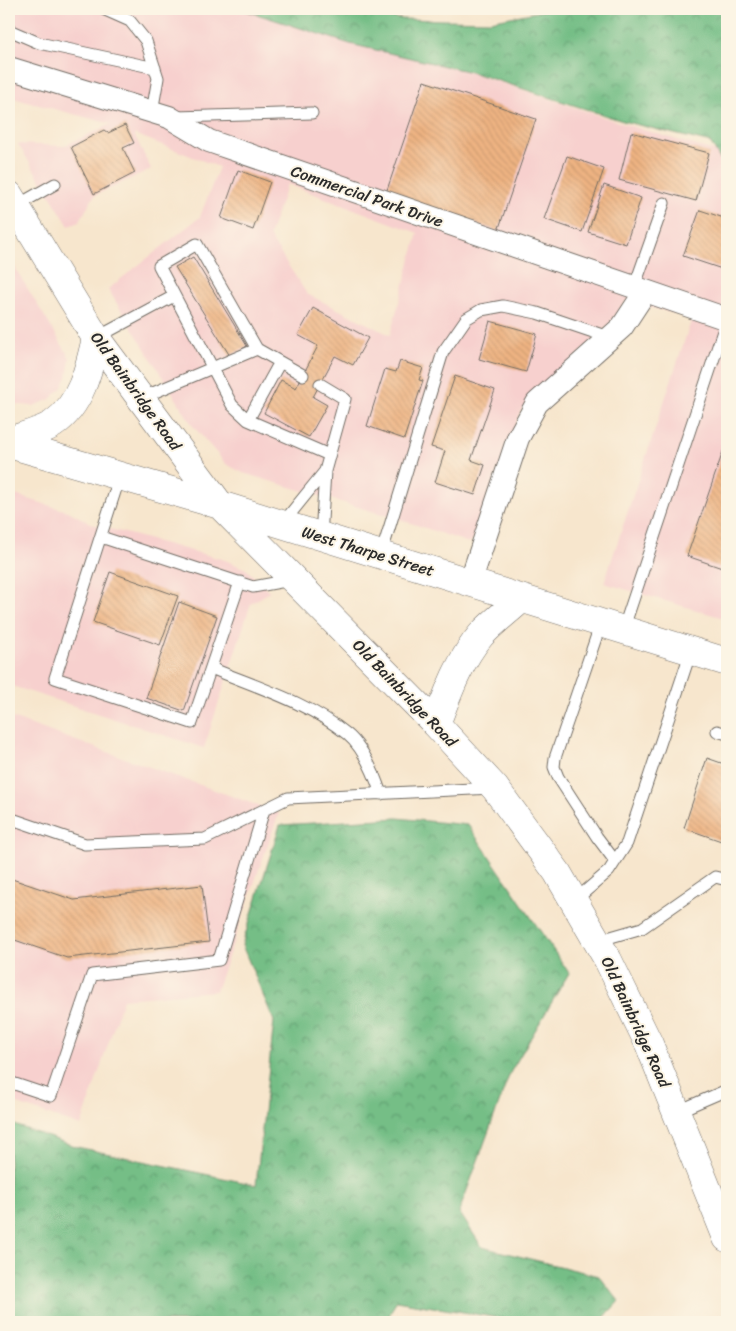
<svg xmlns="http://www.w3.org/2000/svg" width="736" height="1331" font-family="Sriracha,sans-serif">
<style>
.built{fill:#f7d0ce;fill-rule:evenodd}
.forest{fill:url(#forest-crowns);stroke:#507458}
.building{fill:url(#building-back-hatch)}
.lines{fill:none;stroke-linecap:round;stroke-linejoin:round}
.lane-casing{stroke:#726c64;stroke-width:13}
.street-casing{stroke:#726c64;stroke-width:24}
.secondary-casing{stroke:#726c64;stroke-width:29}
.lane{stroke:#fff;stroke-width:11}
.street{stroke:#fff;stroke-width:22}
.secondary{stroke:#fff;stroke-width:28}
.labels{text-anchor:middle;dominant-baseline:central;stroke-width:4;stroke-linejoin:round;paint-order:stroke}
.street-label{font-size:16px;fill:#2b2b2b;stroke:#fcf5e5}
</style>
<defs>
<pattern id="forest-crowns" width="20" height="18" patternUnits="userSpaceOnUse" patternTransform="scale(1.25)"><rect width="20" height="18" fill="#74be86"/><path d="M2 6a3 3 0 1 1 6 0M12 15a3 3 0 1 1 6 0" fill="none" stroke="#5f9b6e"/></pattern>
<pattern id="building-back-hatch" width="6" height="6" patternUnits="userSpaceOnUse" patternTransform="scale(1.25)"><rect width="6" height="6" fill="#eeb382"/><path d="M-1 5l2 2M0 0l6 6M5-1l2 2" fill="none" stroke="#cc9a70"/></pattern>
</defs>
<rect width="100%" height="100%" fill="#fcf5e5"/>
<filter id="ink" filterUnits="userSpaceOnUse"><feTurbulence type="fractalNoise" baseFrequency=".02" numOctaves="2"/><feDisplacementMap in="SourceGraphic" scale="10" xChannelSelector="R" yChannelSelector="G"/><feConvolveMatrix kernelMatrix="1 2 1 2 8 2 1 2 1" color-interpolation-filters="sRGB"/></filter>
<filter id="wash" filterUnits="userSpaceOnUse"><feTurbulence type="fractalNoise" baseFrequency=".0096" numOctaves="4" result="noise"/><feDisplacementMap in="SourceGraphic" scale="20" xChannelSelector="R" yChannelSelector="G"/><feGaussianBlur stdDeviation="1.12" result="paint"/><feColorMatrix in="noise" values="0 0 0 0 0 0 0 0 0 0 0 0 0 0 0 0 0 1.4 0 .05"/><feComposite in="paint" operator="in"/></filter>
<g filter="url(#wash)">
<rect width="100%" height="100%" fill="#f7e6cd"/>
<!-- built -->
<path class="built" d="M9,9H282L621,123L727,155V619L604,583L692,318L626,301L608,326L521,410L474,539L469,543L405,521L243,473L226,464L193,426L108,289L200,217L219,167L134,134L151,169L94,196L79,222L69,226L18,144L64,146L111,124L9,97ZM287,184L418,233L390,335L307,294L269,236Z
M9,258L70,358L67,377L61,389L49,400L33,406L9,404Z
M9,493L70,512L92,524L225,560L246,569L270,592L251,603L204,748L12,686L9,696Z
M9,717L279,813L216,991L123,999L81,1126L9,1101Z"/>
<!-- forest -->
<path class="forest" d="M241,9H335L402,19L490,21L552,9H727V172L711,143L623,121L471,72L350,44Z
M397,818L468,825L569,973L510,1073L459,1212L482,1247L599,1276L619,1301L600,1322H524L396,1301L386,1322H9V1123L77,1147L256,1185L274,1021L242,945L280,825Z"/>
<g id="blocks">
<!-- building -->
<path class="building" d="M424,81L536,119L498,231L386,193Z
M125,125L134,143L123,148L135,173L94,194L71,147L104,130L108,133Z
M631,132L709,153L696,201L619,180Z
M567,156L604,169L582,232L544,219Z
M238,170L270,182L253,230L221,218Z
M604,185L641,198L626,244L588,232Z
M700,210L727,219V253L722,269L683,256Z
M193,257L247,346L230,356L175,267Z
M313,308L368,338L353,365L335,356L313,397L327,405L309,437L264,413L281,380L296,388L318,346L298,335Z
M490,321L537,334L526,372L479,359Z
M400,361L423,368L419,380L423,381L404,439L367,426L385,369L396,372Z
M455,376L495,390L471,460L485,465L475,495L435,482L445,451L431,447Z
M727,440V562L725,569L687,556Z
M110,572L178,596L160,645L93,622Z
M179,602L217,616L184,711L146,698Z
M707,758L727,765V843L684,828Z
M9,878L74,900L202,885L209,942L67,958L9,938Z"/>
</g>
</g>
<g filter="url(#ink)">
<use href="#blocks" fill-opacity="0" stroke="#726c64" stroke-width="1"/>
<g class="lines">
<defs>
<path id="lane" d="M103,9L130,21L146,41L158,78L152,112
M9,30L39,43L155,68
M176,117L312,113
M16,206L55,184
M634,288L664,203
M96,338L174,296
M303,375L257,349L197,244L159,266L232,405L248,420L329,455
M320,384L345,399L325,471L321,537
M141,398L257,349
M248,420L280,362
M120,476L55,678L192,723L240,582
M282,524L325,471
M101,537L253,587L291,580
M381,555L443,352L466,319L481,310L503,306L537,313L611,338
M601,623L555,758L554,767L558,777L597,837L615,861
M623,630L727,319
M211,668C256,687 308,702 347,734C364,748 374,773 381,794
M717,731L727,734
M9,818L85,844L205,839L288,798L493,788
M574,901L609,871L627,843L691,651
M597,941L642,928L715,877L727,880
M9,1082L51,1096L92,975L219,960L264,810
M676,1112L727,1090"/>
<path id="street" d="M9,68L169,117L209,141L727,319
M470,583L518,438L537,403L622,327L645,292"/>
<path id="secondary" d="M9,195L96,338L220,505L436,724L495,788L557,872L608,960L649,1044L727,1238
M9,441C22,436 41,432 53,424C81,405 89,369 96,338
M9,444L220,505L727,662
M436,724C448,693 459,661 481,635C493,622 508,611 521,599"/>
</defs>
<!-- lane casing -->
<use href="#lane" class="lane-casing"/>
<!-- street casing -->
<use href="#street" class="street-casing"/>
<!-- secondary casing -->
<use href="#secondary" class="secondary-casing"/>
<!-- lane -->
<use href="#lane" class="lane"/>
<!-- street -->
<use href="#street" class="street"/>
<!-- secondary -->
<use href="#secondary" class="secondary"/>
</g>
</g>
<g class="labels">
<!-- street labels -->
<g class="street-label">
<text transform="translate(367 196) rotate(19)">Commercial Park Drive</text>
<text transform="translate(136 391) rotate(54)">Old Bainbridge Road</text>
<text transform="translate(368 551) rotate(17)">West Tharpe Street</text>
<text transform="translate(405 693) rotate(46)">Old Bainbridge Road</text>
<text transform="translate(636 1022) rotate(65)">Old Bainbridge Road</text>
</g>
</g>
<!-- margin -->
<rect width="736" height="1331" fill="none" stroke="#fcf5e5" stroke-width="30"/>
</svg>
